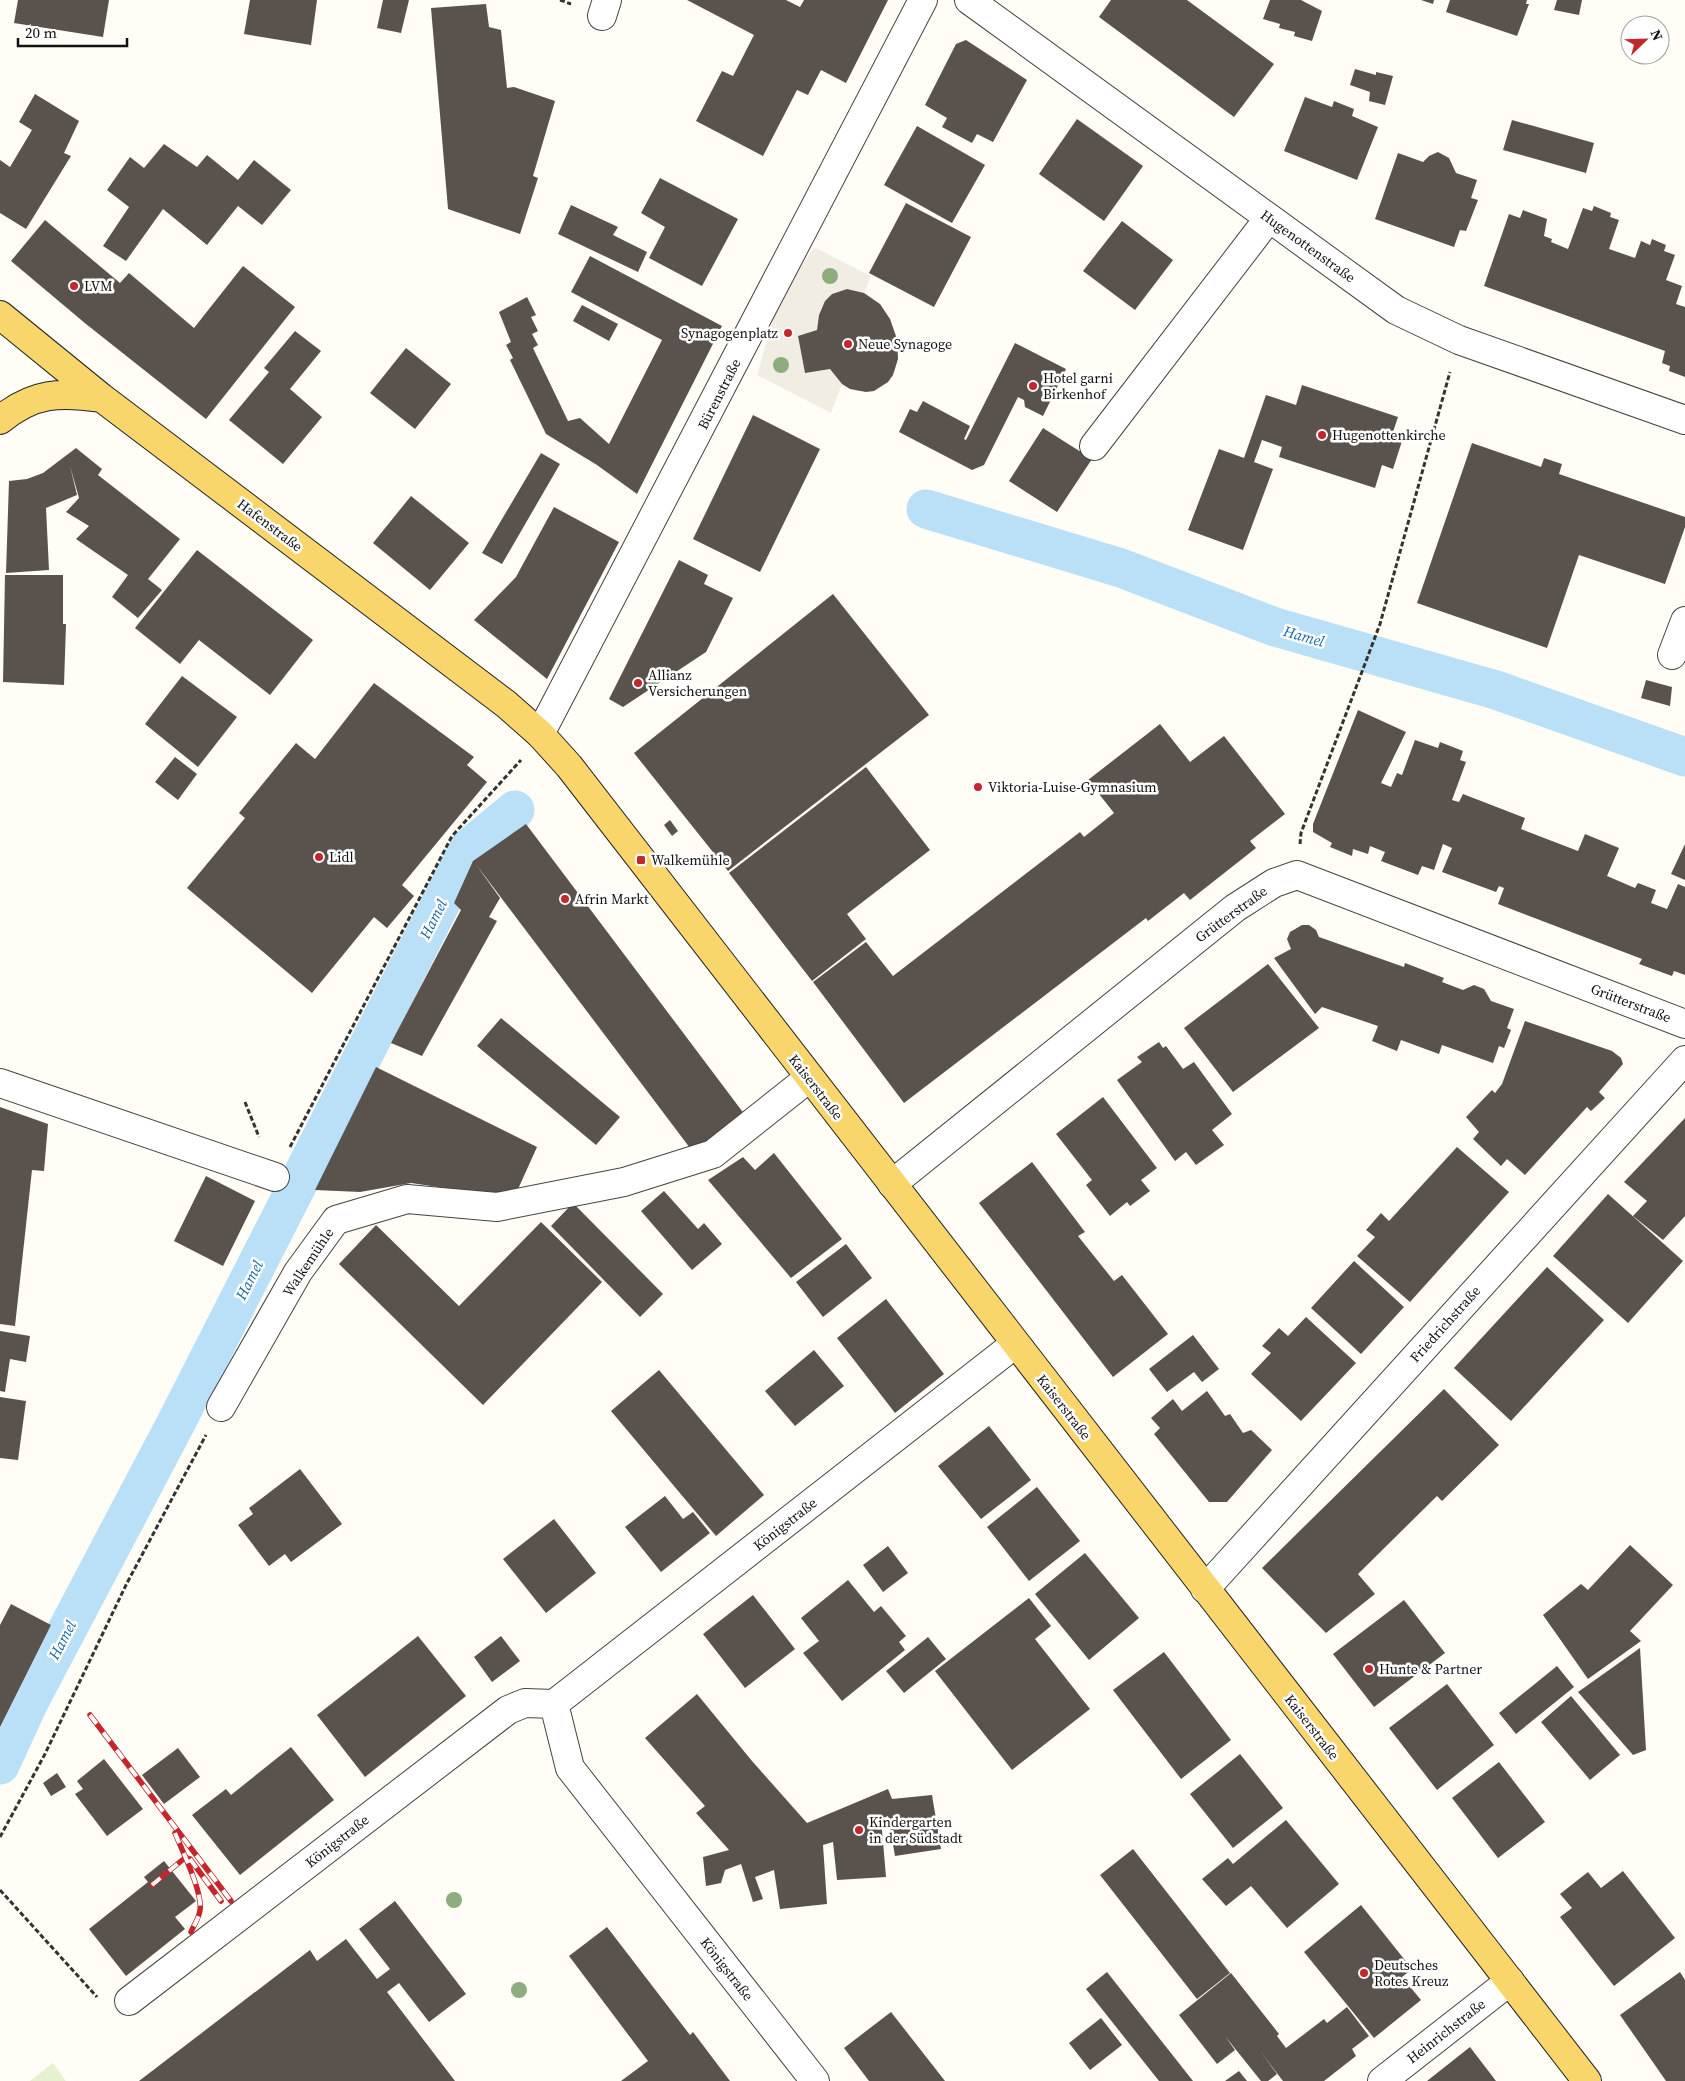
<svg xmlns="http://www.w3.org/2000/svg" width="1685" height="2081" font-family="'Source Serif 4',serif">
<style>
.pitch{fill:#e6f2cf}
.plaza{fill:#f1ede2}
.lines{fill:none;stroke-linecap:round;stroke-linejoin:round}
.canal{stroke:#b9e0f7;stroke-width:39}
.building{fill:#5a524d}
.minor-casing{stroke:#444;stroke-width:30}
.major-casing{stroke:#222;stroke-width:30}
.path{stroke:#333;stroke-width:3;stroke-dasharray:5 2.5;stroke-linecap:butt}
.minor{stroke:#fff;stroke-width:28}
.major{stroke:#f9d66b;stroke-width:28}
.rail-casing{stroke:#c4262e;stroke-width:5.5}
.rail{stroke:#fff;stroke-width:4;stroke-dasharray:11;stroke-linecap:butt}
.tree{fill:#8dad7f}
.poi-dot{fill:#c4262e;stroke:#fff;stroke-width:2}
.labels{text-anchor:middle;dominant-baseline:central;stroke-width:5;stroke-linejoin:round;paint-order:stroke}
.street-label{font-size:14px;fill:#111;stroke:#fff}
.poi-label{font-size:14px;fill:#111;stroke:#fff;text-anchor:start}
.water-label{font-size:15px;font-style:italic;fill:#1768a6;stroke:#fff}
</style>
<rect width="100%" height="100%" fill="#fffdf5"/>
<!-- pitch -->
<path class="pitch" d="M53,2063L66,2081H30Z"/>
<!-- plaza -->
<path class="plaza" d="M814,247L871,276L864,293L847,289L832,294L821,308L817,330L798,336L805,373L830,369L842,384L831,413L757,375L778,301Z"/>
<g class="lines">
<!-- canal -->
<path class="canal" d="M926,509L1121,568L1275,627L1496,690L1685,757
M0,1765L28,1704L177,1421L469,848L515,810"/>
</g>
<!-- building -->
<path class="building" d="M18,0H109L103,37L14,23Z
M250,0H317L311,45L244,34Z
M383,0H409L401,33L377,28Z
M687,0H786L800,7L804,0H888L846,83L821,70L808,95L797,90L763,156L696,121L722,71L733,76L754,35Z
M1111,0H1187L1274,64L1234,117L1099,17Z
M1270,0H1301L1322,11L1312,41L1294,36L1295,32L1279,28L1280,24L1263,19Z
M1421,0H1434L1433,4Z
M1450,0H1527L1526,4H1529L1517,36L1446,12Z
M1557,0H1582L1579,15L1554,10Z
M486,4L489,27L501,30L507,88L514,87L555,101L533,176L538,178L520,234L448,209L431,8Z
M966,40L1027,80L993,142L977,134L972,143L942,127L947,118L925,105L956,44Z
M1355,69L1376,75V72L1393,76L1385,105L1369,101L1370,92L1350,85Z
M35,94L79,121L64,153L71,156L26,229L0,213V160L10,167L32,130L19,122Z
M1305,97L1332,107L1334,101L1354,109L1352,116L1378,127L1357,180L1284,151Z
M1077,119L1143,166L1104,221L1039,174Z
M1512,120L1594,143L1586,173L1503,150Z
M917,126L985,165L952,223L884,185Z
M164,144L197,167L207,155L238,180L254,160L291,190L262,225L238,206L207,245L163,209L126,261L103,246L129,207L107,190L130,157L144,168Z
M1438,152L1449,158L1456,173L1477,180L1471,198L1478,200L1466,231L1460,230L1454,247L1375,219L1398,153L1423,162L1429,156Z
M660,178L738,219L702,286L649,258L665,227L641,213Z
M906,203L971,237L934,307L869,273Z
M571,205L618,227L613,235L647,252L638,272L558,234Z
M1594,206L1611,213L1610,217L1619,220L1609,249L1635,258L1641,241L1650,245L1652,239L1666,245L1664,251L1675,255L1666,280L1682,286L1676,304L1685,307V377L1669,371L1670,366L1662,363L1665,351L1484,286L1509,214L1520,218L1523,210L1547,219L1544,236L1552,239L1551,242L1568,249L1583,208L1592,211Z
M45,220L120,283L129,273L194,328L243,266L295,307L206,419L86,324L11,261Z
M1122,221L1173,260L1135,310L1083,271Z
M590,256L722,326L637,494L597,465L546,434L510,360L513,358L506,345L511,342L499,312L527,297L536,315L531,317L538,331L532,334L538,345L533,348L568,421L580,418L609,444L662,340L571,292Z
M847,289L864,293L880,304L890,319L897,339L898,359L893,375L888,382L874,391L866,392L850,389L842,384L830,369L805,373L798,336L817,330L819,315L825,301L832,294Z
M582,305L618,324L609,341L573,321Z
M295,331L321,351L290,389L322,417L283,464L229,420L269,372L264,368Z
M1015,343L1066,369L1043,416L1025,407L1024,400L1018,397L984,465L972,470L899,432L910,409L917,412L923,401L970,426L964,439L966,440Z
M406,348L451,384L415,429L370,393Z
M1302,385L1398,417L1391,438L1402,441L1393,469L1382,465L1375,488L1279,457L1282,447L1262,440L1254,462L1273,469L1243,550L1188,530L1219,449L1244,458L1266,395L1296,405Z
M753,415L820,449L760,572L693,539Z
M1043,428L1092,459L1057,512L1009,481Z
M1472,443L1541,467L1544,458L1562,464L1559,474L1685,517V527L1665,584L1579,555L1547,648L1417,603Z
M76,448L102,469L98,475L180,539L148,579L162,590L138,618L112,597L128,575L76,539L89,526L66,512L79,498L70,466L77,495L46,508L49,570L6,573L9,481L27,479L43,473Z
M541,453L560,464L502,564L482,553Z
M411,496L469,543L430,590L373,543Z
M554,507L619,542L547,679L474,620L516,577Z
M197,550L313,640L270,695L199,640L225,607L180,664L135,628Z
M679,560L708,575L704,584L733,598L706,652L623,707L609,699Z
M5,575H63V624H66L64,685L3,682Z
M833,594L929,715L728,871L634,753Z
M182,676L237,717L198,767L145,724Z
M1646,680L1672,687L1670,706L1641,698Z
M374,683L474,757L467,765L487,782L402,885L414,896L387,928L374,917L312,993L187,888L245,818L239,813L296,743L315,759Z
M1358,710L1406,732L1381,783L1391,787L1397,773L1402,775L1415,740L1438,748L1440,742L1463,751L1460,760L1466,762L1452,800L1459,802L1463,794L1525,818L1521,829L1578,851L1585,834L1619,848L1607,876L1635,888L1638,883L1656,890L1651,903L1667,909L1678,884L1685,887V975L1674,971L1672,976L1639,964L1642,959L1498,904L1504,888L1499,886L1496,892L1442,872L1452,848L1443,844L1434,870L1422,866L1418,875L1381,861L1385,852L1370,846L1368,854L1353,849L1352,856L1330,847L1332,843L1313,832V824Z
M1160,724L1190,762L1224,736L1285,814L1250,841L1256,848L1190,900L1184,893L1148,921L1146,918L904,1103L813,982L866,942L893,976L1080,832L1084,837L1114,813L1088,780Z
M175,757L197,774L178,800L155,782Z
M866,767L930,850L847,914L866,939L812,981L729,873Z
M670,820L678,831L672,836L664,825Z
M526,824L745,1115L693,1152L475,863L500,898L489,917L497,921L422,1056L391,1043L461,910L454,903L473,861Z
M1685,844V880L1671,874Z
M1302,925H1309L1316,930L1319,937L1404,967L1405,963L1444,978L1442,982L1463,990L1474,985L1484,989L1491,1001L1514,1009L1507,1028L1511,1030L1504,1048L1499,1046L1493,1063L1442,1045L1439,1054L1401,1040L1397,1051L1372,1041L1378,1026L1322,1007L1315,1014L1274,958L1291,949L1287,939L1290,932Z
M1268,964L1319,1028L1233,1092L1184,1028Z
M501,1018L620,1117L596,1145L477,1046Z
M1525,1021L1612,1051L1621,1058L1623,1064L1599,1092L1605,1098L1591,1111L1587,1107L1525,1175L1507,1159L1501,1166L1473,1139L1479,1132L1466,1117L1492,1090L1495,1093L1502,1084Z
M1159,1042L1163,1048L1166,1046L1183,1069L1194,1062L1232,1114L1212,1130L1224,1145L1196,1165L1186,1152L1175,1161L1117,1080L1142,1062L1137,1057Z
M376,1067L537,1147L514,1198L411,1183L360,1192L315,1190Z
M1103,1097L1157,1168L1141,1180L1150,1191L1130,1206L1127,1202L1110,1216L1086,1185L1092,1180L1056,1134Z
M0,1107L48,1124L44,1171L32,1170L15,1326L0,1324Z
M1685,1118V1216L1663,1240L1633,1216L1647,1201L1624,1182Z
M1457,1147L1509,1192L1410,1302L1357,1256L1375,1237L1366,1230L1381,1213L1389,1221Z
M774,1153L842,1239L791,1278L708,1180L743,1157L755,1170Z
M1032,1162L1085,1232L1078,1236L1114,1281L1122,1275L1168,1334L1113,1377L979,1203Z
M206,1176L255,1201L223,1266L174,1241Z
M664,1191L698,1229L704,1223L722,1244L692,1270L641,1211Z
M1608,1194L1683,1261L1628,1323L1553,1256Z
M573,1203L663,1294L640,1317L551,1226Z
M541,1222L602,1282L483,1405L339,1264L376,1225L459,1306Z
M846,1244L872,1278L823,1317L796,1282Z
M1354,1261L1404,1307L1361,1354L1311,1308Z
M1547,1267L1604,1320L1511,1421L1454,1368Z
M886,1299L944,1374L895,1413L837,1338Z
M1306,1317L1356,1363L1301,1421L1251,1374L1271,1353L1262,1346L1279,1328L1288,1336Z
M0,1331L30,1336L26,1362L10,1359L5,1392L0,1391Z
M1193,1335L1219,1369L1202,1382L1194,1372L1167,1392L1149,1369Z
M814,1350L844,1386L795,1426L765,1391Z
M659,1370L764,1495L716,1536L611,1411Z
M1444,1389L1499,1445L1442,1501L1437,1496L1358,1574L1375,1594L1326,1633L1262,1568Z
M1207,1391L1225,1416L1230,1414L1243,1433L1251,1430L1272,1450L1227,1502H1209L1154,1434L1160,1428L1151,1418L1173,1399L1182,1411Z
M0,1397L26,1401L18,1460L0,1458Z
M989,1426L1031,1480L981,1519L938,1466Z
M300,1469L342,1524L291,1562L285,1554L269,1566L238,1525L253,1514L249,1508Z
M1037,1487L1080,1541L1029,1581L987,1527Z
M665,1496L683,1519L693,1512L710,1533L661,1572L625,1527Z
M554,1519L596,1573L546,1613L503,1559Z
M1630,1545L1673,1585L1630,1631L1641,1641L1588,1679L1543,1615L1581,1584L1588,1590Z
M888,1546L908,1573L883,1592L863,1565Z
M1085,1553L1139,1618L1089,1660L1035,1594Z
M848,1580L874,1612L881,1606L906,1636L899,1642L905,1650L842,1701L803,1653L819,1641L801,1618Z
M753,1595L795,1649L745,1688L703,1634Z
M1029,1598L1051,1626L1035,1639L1090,1709L1012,1770L935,1671Z
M1404,1600L1445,1653L1374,1707L1333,1654Z
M11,1604L51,1625L0,1727V1625Z
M418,1636L466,1696L365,1777L317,1715Z
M501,1636L520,1661L492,1682L474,1657Z
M928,1637L946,1659L904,1693L886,1671Z
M1640,1648L1646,1750L1633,1755L1578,1692Z
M1164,1652L1231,1740L1181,1779L1113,1690Z
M1557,1666L1574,1687L1516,1734L1499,1713Z
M1447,1684L1494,1745L1437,1790L1389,1728Z
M697,1694L752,1761L807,1823L888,1789L892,1799L932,1795L941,1849L895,1856L888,1816L881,1819L886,1877L837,1880L833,1842L823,1845L827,1904L780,1909L774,1870L755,1877L763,1899L753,1902L741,1864L725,1870L721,1883L706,1886L703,1857L729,1850L696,1813L705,1806L645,1738Z
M1571,1696L1620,1755L1590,1780L1541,1722Z
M291,1747L334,1800L240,1875L192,1815L226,1789L231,1795Z
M178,1748L200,1777L164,1804L142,1775Z
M1240,1754L1283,1808L1233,1848L1190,1794Z
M104,1759L143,1809L107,1836L75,1794L83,1789L77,1781Z
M1499,1762L1545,1822L1498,1858L1452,1798Z
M57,1773L66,1787L51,1796L43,1783Z
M1286,1820L1339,1884L1287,1928L1251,1886L1226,1906L1202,1879L1228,1858L1233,1864Z
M1133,1849L1230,1973L1197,1999L1100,1875Z
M164,1861L196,1901L175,1917L185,1929L126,1976L89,1929L148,1882L144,1877Z
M1623,1871L1675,1938L1614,1986L1560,1917L1572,1908L1560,1894L1588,1872L1601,1888Z
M395,1901L466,1994L429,2022L399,1983L387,1992L455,2081H139L310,1950L317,1961L346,1939L377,1979L390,1969L359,1929Z
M1361,1905L1412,1969L1402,1977L1421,2000L1374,2038L1304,1952Z
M607,1927L690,2035L693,2032L730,2081H621L648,2061L569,1956Z
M1107,1972L1193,2081H1159L1086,1989Z
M1680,1972L1685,1980V2081H1666L1620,2015Z
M1231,1973L1279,2034L1277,2036L1286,2048L1324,2019L1327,2023L1347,2007L1369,2036L1352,2049L1356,2056L1324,2081H1283L1259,2050L1277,2074L1268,2081H1261L1225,2036L1235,2050L1217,2064L1179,2015Z
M891,2012L945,2081H869L844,2048Z
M1101,2018L1122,2045L1090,2070L1069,2043Z
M1470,2047L1496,2081H1427Z
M1239,2071L1247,2081H1225Z"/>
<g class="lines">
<defs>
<path id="minor" d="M969,0L1396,310L1459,340L1685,420
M602,16L607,0
M1094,446L1269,218
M1672,655L1685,621
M540,734L923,0
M0,1083L275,1177
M892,1184L1235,908L1274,883L1297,875L1685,1024
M221,1407L298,1272L336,1220L407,1199L497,1207L624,1182L713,1154L809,1078
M1205,1589L1685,1060
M554,1704L570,1768L815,2081
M129,2001L508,1710L525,1703L554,1704L1015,1344
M1382,2081L1510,1981"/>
<path id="major" d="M0,315L102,398L506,704L540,734L569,766L1587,2081
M0,420C34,392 60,392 102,398"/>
</defs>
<!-- minor casing -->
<use href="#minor" class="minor-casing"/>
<!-- major casing -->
<use href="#major" class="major-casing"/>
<!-- path -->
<path class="path" d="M560,0L571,4
M1300,844L1301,833L1380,624L1450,372
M245,1102L259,1137
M290,1147L452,836L521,760
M0,1837L45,1754L127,1583L206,1435
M0,1890L97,1997"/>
<!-- minor -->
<use href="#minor" class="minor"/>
<!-- major -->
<use href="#major" class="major"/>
<defs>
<path id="rail" d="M90,1715L231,1901
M175,1833C182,1850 203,1893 200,1910C199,1918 194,1925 191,1932
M190,1859L221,1901
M152,1885L186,1857"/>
</defs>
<!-- rail casing -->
<use href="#rail" class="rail-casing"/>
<!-- rail -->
<use href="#rail" class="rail"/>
</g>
<!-- trees -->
<g class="tree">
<circle cx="830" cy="276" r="8"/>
<circle cx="781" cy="365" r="8"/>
<circle cx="454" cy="1900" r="8"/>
<circle cx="519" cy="1990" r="8"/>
</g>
<!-- markers -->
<g class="poi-dot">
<circle cx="74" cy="286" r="5"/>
<circle cx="788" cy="333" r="5"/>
<circle cx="848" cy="344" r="5"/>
<circle cx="1033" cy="386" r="5"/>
<circle cx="1322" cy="435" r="5"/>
<circle cx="638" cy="683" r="5"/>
<circle cx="978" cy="787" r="5"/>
<circle cx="319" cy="857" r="5"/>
<rect x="636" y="855" width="10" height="10" rx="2.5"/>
<circle cx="565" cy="899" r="5"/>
<circle cx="1369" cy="1669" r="5"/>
<circle cx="859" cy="1830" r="5"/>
<circle cx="1364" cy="1973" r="5"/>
</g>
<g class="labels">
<!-- street labels -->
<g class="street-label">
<text transform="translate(1308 246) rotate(36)">Hugenottenstraße</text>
<text transform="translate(719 394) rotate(-63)">Bürenstraße</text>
<text transform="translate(270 525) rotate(37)">Hafenstraße</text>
<text transform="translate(1231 914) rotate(-36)">Grütterstraße</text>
<text transform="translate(1631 1003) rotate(21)">Grütterstraße</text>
<text transform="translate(816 1087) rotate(52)">Kaiserstraße</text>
<text transform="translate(308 1262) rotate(-56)">Walkemühle</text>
<text transform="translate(1445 1324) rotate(-48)">Friedrichstraße</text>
<text transform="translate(1064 1407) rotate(52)">Kaiserstraße</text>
<text transform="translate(785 1524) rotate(-38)">Königstraße</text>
<text transform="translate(1312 1727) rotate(52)">Kaiserstraße</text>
<text transform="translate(337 1841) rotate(-38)">Königstraße</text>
<text transform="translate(727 1969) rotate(52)">Königstraße</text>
<text transform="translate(1446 2031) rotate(-38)">Heinrichstraße</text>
</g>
<!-- poi labels -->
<g class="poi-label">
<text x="84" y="286">LVM</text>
<text x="778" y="333" text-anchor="end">Synagogenplatz</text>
<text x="858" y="344">Neue Synagoge</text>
<text x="1043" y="378">Hotel garni<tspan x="1043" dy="16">Birkenhof</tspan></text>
<text x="1332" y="435">Hugenottenkirche</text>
<text x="648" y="675">Allianz<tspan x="648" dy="16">Versicherungen</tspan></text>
<text x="988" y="787">Viktoria-Luise-Gymnasium</text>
<text x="329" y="857">Lidl</text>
<text x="651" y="860">Walkemühle</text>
<text x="575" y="899">Afrin Markt</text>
<text x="1379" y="1669">Hunte &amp; Partner</text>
<text x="869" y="1822">Kindergarten<tspan x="869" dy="16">in der Südstadt</tspan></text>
<text x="1374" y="1965">Deutsches<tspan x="1374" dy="16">Rotes Kreuz</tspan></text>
</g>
<!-- water labels -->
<g class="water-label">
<text transform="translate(1304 636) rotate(16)">Hamel</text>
<text transform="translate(433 919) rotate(-63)">Hamel</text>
<text transform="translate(249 1280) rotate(-63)">Hamel</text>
<text transform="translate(62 1640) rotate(-62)">Hamel</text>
</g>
</g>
<!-- north arrow -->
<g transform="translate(1645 40) rotate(67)"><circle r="24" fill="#ffffff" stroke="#a0a0a0"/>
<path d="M0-4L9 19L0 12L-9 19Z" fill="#c4262e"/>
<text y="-8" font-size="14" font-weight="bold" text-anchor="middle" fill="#111111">N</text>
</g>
<!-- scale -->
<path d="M18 38v8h109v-8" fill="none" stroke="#111111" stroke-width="2.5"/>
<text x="25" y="38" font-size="15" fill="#111111" stroke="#ffffff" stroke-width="4" paint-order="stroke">20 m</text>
</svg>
